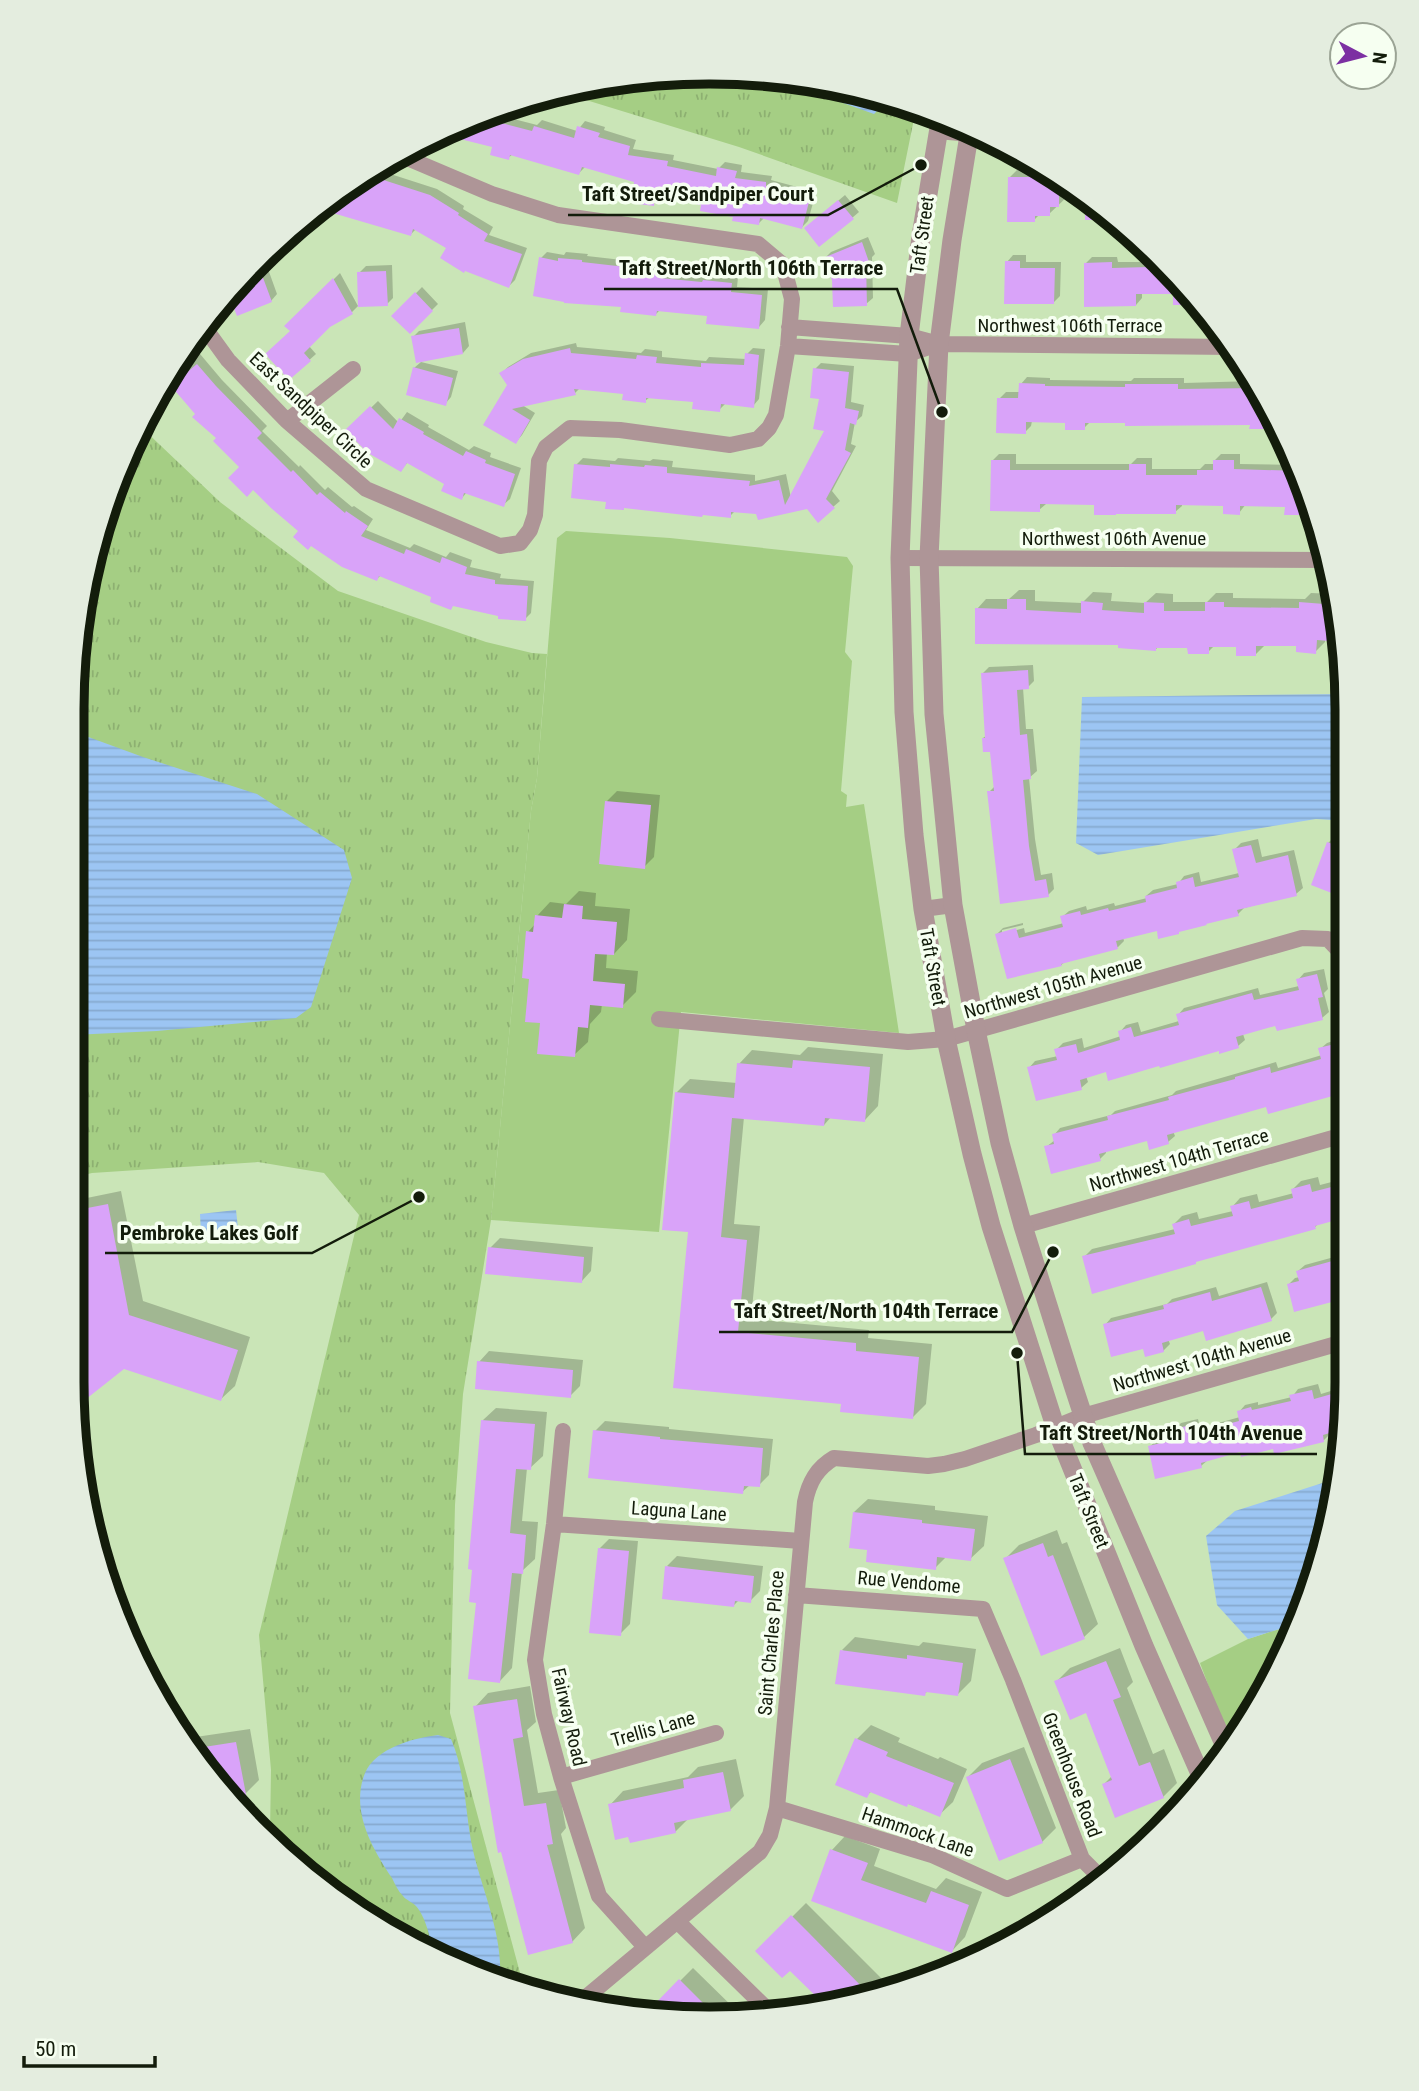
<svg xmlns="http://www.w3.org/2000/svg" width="1419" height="2091" font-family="'Roboto Condensed',sans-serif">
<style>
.grass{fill:url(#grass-tufts)}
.park{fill:#a5ce84}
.water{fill:url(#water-rules)}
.shadow{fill:#0003}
.building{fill:#d9a3f9}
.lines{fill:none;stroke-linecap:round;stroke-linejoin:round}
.minor{stroke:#ae9597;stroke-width:16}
.tertiary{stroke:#ae9597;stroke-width:19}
.labels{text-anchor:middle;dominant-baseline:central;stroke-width:7;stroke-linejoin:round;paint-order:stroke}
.street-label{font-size:19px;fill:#131c0b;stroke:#f6fff1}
.rim{fill:none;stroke:#131c0b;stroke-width:9}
.leader{fill:none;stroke:#131c0b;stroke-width:2.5}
.callout-dot{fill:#131c0b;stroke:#f6fff1;stroke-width:2.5}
.callout-label{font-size:21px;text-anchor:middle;font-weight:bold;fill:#131c0b;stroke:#f6fff1;stroke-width:7;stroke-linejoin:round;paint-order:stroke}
</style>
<defs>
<pattern id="grass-tufts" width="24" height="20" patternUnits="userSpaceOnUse" patternTransform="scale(1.75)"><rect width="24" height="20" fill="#a5ce84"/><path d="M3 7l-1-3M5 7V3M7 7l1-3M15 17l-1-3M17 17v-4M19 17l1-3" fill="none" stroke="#8db071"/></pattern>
<pattern id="water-rules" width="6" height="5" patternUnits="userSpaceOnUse" patternTransform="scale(1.75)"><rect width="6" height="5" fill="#9cc5f3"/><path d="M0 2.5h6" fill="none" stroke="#86a9cf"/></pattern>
</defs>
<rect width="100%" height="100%" fill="#cae5b7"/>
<!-- grass -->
<path class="grass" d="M709,72L834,84L916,109L897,203L739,147L560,92L585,84Z
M139,425L220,502L338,591L486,642L532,653L547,654L537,778L531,811L491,1220L463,1394L455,1505L450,1713L523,1984L466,1971L321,1887L270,1833L271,1770L259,1635L359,1215L324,1173L258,1162L92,1173L72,1178V709L84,585Z"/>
<!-- park -->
<path class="park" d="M566,531L670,538L847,557L853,566L845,652L852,661L841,791L847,795L846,807L864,804L899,1033L681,1012L659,1232L491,1220L531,811L537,778L557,538Z
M1295,1624L1281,1664L1228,1738L1200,1663L1248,1639Z"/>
<!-- water -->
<path class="water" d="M773,78L834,84L888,100L874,114Z
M1346,694L1347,821L1316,819L1098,855L1076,843L1082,697Z
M72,731L143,757L257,794L344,850L352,878L311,1007L296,1018L157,1031L72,1035Z
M236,1210L238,1228L201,1233L200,1214Z
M1338,1478L1335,1506L1295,1624L1248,1639L1217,1605L1206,1536L1235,1511Z
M438,1735L451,1739C465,1772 465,1807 471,1841C480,1887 503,1931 500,1979L466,1971L432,1951C431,1938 425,1916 416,1906C412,1902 406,1900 403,1896C398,1891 395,1884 392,1878C372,1848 350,1810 365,1773C376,1748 413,1738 438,1735Z"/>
<!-- shadow -->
<path class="shadow" d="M491,113L537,125L542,120L577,131L585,121L605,127L604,130L636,140L633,149L674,155L673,160L718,169L725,162L742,165L741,172L772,176L771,180L816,192L808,221L801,228L765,217L759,223L703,204L660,195L659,198L653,204L636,181L586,166L579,173L513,154L508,158L495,146L452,128L465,120Z
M1019,168H1042L1063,179L1069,183V195L1049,214H1040L1034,220L1009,178Z
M375,169L437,189L464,206L463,209L493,227L489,235L527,248L515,280L509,286L416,229L411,234L321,208L355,179Z
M845,195L859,212L852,218L813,222Z
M868,237L875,254L872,257L873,298L866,304L834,280L825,258L831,252Z
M547,252L564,255L566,252L588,254L587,256L666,265V272L709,277L711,275L738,277L737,287L768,289L765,320L759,327L709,315L660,310L656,314L622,305L541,258Z
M1155,254L1160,258L1175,292H1142V298L1136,305L1086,263L1092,257H1117L1118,262H1150Z
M263,255L277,294L271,301L232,296Z
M1013,255H1026V262H1061L1060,296L1054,302L1007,262Z
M392,265L393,298L387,304L359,273L366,266Z
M340,273L358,306L352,312L329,325L309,346L316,354L289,378L292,331L287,326Z
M422,287L438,304L410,332L394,316Z
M465,322L469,346L463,353L413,337L419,331Z
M576,343L577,347L641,353L645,349L662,351V357L706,361L709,357L746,359L747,354L753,348L765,349L759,399L753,406L726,403L719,410L695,401L650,397L645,401L625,392L580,388L575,393L522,405L535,413L522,435L516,442L509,385L502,373L508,367L531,353Z
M195,348L222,380L267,426L262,431L299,467L300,465L325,490L328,487L352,507L354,506L373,519L366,530L410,548L414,544L446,557L450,552L472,560L470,567L501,574L500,578L534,581L531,613L525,619L500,614L434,596L381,575L377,579L301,531L241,467L170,382Z
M421,362L458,371L451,397L445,404L414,368Z
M821,363L854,366L851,402L864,405L862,416L855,422L851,444L856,446L832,491L840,501L833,507H807L758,513L736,510L730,516L608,500L576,465L583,458L615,461L618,458L650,461L653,459L673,461L672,467L755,475V481L786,474L791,498L826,430L815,369Z
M1027,377L1050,378V380L1131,381L1134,378H1184V383L1254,381L1275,421H1272L1265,427L1251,424L1091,421L1084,428L1067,421H1032L1031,426L1025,432L999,399L1006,392H1020L1021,384Z
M378,401L399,423L407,412L429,425L428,427L469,450L474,446L491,453L490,457L521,468L510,499L503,505L467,492L462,498L446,483L408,462L401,470L348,430Z
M999,454H1016V464H1131L1137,458H1152V469H1200L1205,464H1214L1215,460L1221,454H1240V464L1298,465L1312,509H1303L1299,513L1286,505L1246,504L1239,513L1225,504L1182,503V506L1175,512L1096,504H1046L1039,510L992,461Z
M1019,590H1035V601L1082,603L1093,592L1112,593L1111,601L1145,603L1156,593L1173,594V602H1207L1216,593H1233V598L1305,599L1311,593L1336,594L1340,640L1325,639V642L1315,652L1298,645H1265L1256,654L1237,645H1215L1208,652L1189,646H1159L1156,649L1120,643L977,609L986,599H1009Z
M1033,665L1034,681L1028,687L1023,688L1026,729H1033L1037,771L1029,778L1035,839L1041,875L1052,873L1054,889L1048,895L1002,902L989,792L995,786L992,750L983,738L986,736L982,674L989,667Z
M617,791L660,795L654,857L644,867L607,801Z
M1335,836L1347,841V907L1335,902L1338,894L1328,843Z
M1258,839L1262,857L1294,850L1303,888L1296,894L1244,908L1238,914L1123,937L1124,941L1118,947L1066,961L1061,965L997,934L1003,928L1023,923V925L1002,930V934L1024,928L1025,933L1064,923L1062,917L1069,911L1086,906L1087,910L1114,903L1115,906L1147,898L1146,896L1153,890L1178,884L1184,876L1199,872L1201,882L1239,873L1234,850L1241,843Z
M579,891L596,893L595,906L630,909L627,940L614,954L607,953L606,968L638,971L636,992L622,1006L602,1004L601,1012L590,1024L588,1042L574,1055L542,1021L531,977L528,932L536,923L537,916L550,902L566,904Z
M1324,969L1328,989L1324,993L1329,1012L1322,1018L1277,1024L1243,1034L1245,1040L1238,1046L1107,1070L1086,1076L1088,1082L1081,1088L1029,1068L1035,1061L1058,1056L1056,1050L1063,1043L1082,1038L1084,1048L1121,1036L1120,1032L1126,1025L1138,1022L1141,1032L1179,1021L1178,1015L1184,1008L1258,988L1260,995L1299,986L1298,980L1304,973Z
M1342,1038L1347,1059V1090L1269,1111L1268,1105L1173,1131L1175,1136L1168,1142L1148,1139L1106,1150V1153L1100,1159L1046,1147L1055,1140L1054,1135L1060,1128L1111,1115L1115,1111L1172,1095L1176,1091L1276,1062L1278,1068L1322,1055L1320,1049L1327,1043Z
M808,1047L883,1054L878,1106L865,1120L831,1117L824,1125L744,1117L734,1224L760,1226L751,1319L869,1330L868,1338L932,1344L926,1404L913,1417L843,1403L675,1386L690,1230L676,1093L690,1079L737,1083L739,1064L752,1050L800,1055Z
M1318,1177L1320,1185L1347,1178V1215L1319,1223L1315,1227L1084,1257L1092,1249L1175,1229L1174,1224L1182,1216L1197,1212L1199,1219L1233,1211L1232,1207L1240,1198L1257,1194L1259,1202L1294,1193L1293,1189L1301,1181Z
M121,1191L143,1301L250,1337L235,1386L221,1399L123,1367L76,1405L72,1382V1339L86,1328L72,1257V1205L77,1200Z
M500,1238L593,1247L591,1271L581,1282L490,1248Z
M1347,1245V1284H1289L1295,1278L1300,1277L1298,1271L1305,1265L1345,1254L1344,1248Z
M1267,1282L1277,1313L1271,1319L1205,1329L1168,1339L1170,1344L1163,1351L1144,1347L1105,1325L1111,1318L1167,1304L1172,1299L1216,1287L1219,1296Z
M489,1351L583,1360L580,1386L570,1396L479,1362Z
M1318,1384L1321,1394L1347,1386L1343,1427L1329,1431L1330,1434L1324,1440L1241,1450L1209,1459L1201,1466L1150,1447L1156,1440L1176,1435L1174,1430L1181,1423L1198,1419L1200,1428L1240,1417L1239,1412L1245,1405L1258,1402V1405L1292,1397L1298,1389Z
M496,1408L547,1412L543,1456L530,1468H527L522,1521L538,1522L535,1559L522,1571L512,1668L500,1681L478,1601L483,1420Z
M605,1421L669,1427V1429L773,1439L769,1475L759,1485H750L742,1492L595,1431Z
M868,1499L935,1506V1510L988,1516L984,1546L970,1559L946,1557L935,1568L869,1548L854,1512Z
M1057,1530L1062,1544L1067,1542L1098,1624L1084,1637L1042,1654L1005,1559L1019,1545Z
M609,1539L638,1541L630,1624L620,1634L599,1549Z
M677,1556L763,1566L760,1591L750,1601L739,1600L734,1605L667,1566Z
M855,1637L919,1646L923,1642L976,1649L971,1681L958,1694L928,1691L924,1694L842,1650Z
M1120,1648L1133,1682L1127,1688L1153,1754L1164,1749L1177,1783L1163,1797L1104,1784L1112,1776L1087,1711L1056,1682L1070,1668Z
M530,1686L536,1722L527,1730L538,1793L559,1790L566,1828L561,1834L585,1928L572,1942L475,1707L488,1693Z
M871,1725L900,1738L898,1742L938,1759L940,1757L967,1769L953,1802L939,1815L872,1791L866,1796L857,1739Z
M250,1729L259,1780L245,1794L235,1795L182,1739Z
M1024,1747L1056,1828L1042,1842L968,1777L982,1763Z
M736,1759L744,1796L730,1810L688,1819L675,1832L610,1805L623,1791L688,1777L698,1767Z
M845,1836L880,1849L874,1866L936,1889L946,1878L982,1892L965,1937L952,1951L814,1900L832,1850Z
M806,1903L889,1986L829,2007L790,1968L758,1951Z
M1019,1927L1021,1936L994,1947L992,1938L999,1932Z
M693,1968L739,2013L667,2018L650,2011Z"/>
<!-- building -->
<path class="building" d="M478,117L532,131L534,126L574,138L577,126L600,133L598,137L630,146L628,155L668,161L667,166L716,176L717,167L737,171L735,178L766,182V186L810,198L802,229L760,218L759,225L732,221L733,217L700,211L701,205L655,196L654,206L631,203L634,182L582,167L579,175L510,155L509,160L490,155L492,147L452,137L455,126Z
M365,174L430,195L459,213L458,215L488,234L484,241L522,254L509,288L465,271L464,273L440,258L446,248L413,229L411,236L319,209L355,179Z
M1008,177H1059V207H1050V216H1035V222H1007Z
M1085,197L1106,214L1113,220H1085Z
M838,200L854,219L819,247L804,228Z
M862,242L869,262L866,263L867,306L833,307L832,280L823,258Z
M539,257L558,261V258L582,260V262L661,271L660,278L702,282L703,280L732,283L731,292L762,295L759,329L706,324L707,316L657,311L656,316L620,312L621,307L564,303V302L533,296Z
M1149,258H1160L1199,305H1173V294H1136V306L1084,307V263L1112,262V268L1149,267Z
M1005,261H1020V268H1055L1054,304H1004Z
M255,264L259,276L262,275L272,302L237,316L230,298Z
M386,271L388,306L358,307L357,272Z
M333,278L353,314L330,327L304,353L311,361L289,380L265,354L290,331L284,326Z
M415,292L433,311L410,334L391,316Z
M459,328L463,354L416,363L411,336Z
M570,348L571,353L636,359L637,355L657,357L656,363L701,367V363L744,365L745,353L759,355L754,408L721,404L720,412L692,409L693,402L646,398V403L622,400L623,394L574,389L576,395L512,409L530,420L516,444L483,425L507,385L499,373L523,359Z
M197,364L216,386L262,433L257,438L291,472L293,470L317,495L320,492L345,513L346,511L368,526L361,536L404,554L406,549L440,563L442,557L467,567L465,574L495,580V584L528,586L526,621L498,619V616L453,606L451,610L430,602L431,597L379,576L377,581L342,567L311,546L308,550L293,537L298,531L271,508L253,490L247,497L228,478L239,467L213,441L216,438L192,417L195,414L171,386Z
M413,367L453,378L446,406L406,395Z
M813,368L849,372L845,408L859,411L856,425L850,423L845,450L851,453L826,499L835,508L818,523L807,509L758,520L756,514L731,512V518L703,515L702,517L624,508V510L605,509L606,502L571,498L574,464L610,467V464L644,467L645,465L667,467V473L750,481L749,486L779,480L785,505L824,431L813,429L819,399L810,398Z
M1019,383L1045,384V386L1125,387V384H1178V389L1257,388L1276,423H1266V429H1249L1250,425L1125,426V423H1085V430H1065V423L1026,422V434L996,433L997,398H1018Z
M370,406L393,429L399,418L424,432L423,434L463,456L466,451L486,460L485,463L515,474L504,507L464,493L462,500L441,491L444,484L407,463L401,472L368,453L345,430Z
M991,460H1010V470H1129V464H1146V475H1197V470H1213V460H1234V469L1300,471L1312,511L1299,510V515H1284L1285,507L1240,506V515L1223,514V506L1176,505V514H1116V515H1094V505L1040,504V512L990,511Z
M1007,599H1026V610L1081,613V601L1103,603L1102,610L1144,613V602L1164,603V611H1205V602H1224V607L1299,608V602L1337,605L1341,642L1317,640L1316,654L1296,652V646H1256V656H1236V647H1209V654H1188L1187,648H1156V651L1118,648V645L975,644V608L1007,609Z
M1028,670L1029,689L1017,690L1020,735L1027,734L1031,779L1023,780L1029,846L1035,881L1046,879L1049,897L1000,904L987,791H994L990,752H983L982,738H985L981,673Z
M605,801L651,805L645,869L599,864Z
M1327,842L1347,849L1343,859L1347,861V899L1311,885Z
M1251,845L1256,863L1288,855L1297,896L1237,910L1239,916L1206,924L1207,925L1179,932V934L1158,939L1157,931L1116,941L1118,949L1061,964L1062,966L1007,979L995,934L1016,928L1019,938L1063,927L1060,916L1080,911L1081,915L1108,908L1109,911L1146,902L1145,896L1177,888L1176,882L1193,877L1195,887L1239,877L1232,849Z
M564,904L583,906L582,919L617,922L614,955L595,954L593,981L625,984L623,1008L590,1005L588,1028L578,1027L575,1057L537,1054L540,1023L525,1022L529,979L522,978L526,931L533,932L535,915L562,918Z
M1317,974L1323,997L1318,998L1323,1020L1277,1031L1275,1026L1236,1037L1239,1048L1219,1054V1051L1160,1068L1159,1066L1108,1081L1106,1072L1080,1080L1082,1090L1036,1101L1027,1067L1057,1060L1054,1049L1076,1044L1078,1053L1120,1040L1118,1031L1131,1027L1134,1037L1179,1025L1176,1014L1252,993L1254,1000L1299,990L1296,979Z
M1335,1044L1347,1092L1268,1114L1266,1107L1224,1119L1167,1135L1169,1144L1149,1150L1147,1141L1099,1154L1101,1161L1051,1174L1044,1146L1054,1144L1052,1134L1108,1120L1107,1116L1169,1100L1168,1097L1235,1079V1077L1270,1067L1271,1073L1321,1059L1318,1048Z
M793,1060L870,1067L865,1122L825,1118L824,1126L732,1118L721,1237L747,1240L738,1332L856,1343V1351L919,1357L913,1419L840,1412L841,1404L673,1388L688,1232L662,1230L675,1092L734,1098L737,1063L792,1068Z
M1347,1183V1217L1315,1226L1316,1229L1196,1262V1264L1092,1294L1082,1256L1175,1234L1172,1224L1189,1219L1191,1226L1233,1216L1230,1206L1249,1201L1251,1209L1293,1198L1291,1189L1310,1184L1312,1192Z
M108,1204L129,1315L238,1350L221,1401L124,1369L76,1407L72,1382V1340L84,1330L72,1266V1211Z
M488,1247L584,1257L582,1283L485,1274Z
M1347,1257V1298L1294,1312L1287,1284L1299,1281L1296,1271Z
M1261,1287L1272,1321L1206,1341L1203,1331L1162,1343L1164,1352L1145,1357L1143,1349L1111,1357L1103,1324L1164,1309L1163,1305L1210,1292L1212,1301Z
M477,1361L573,1370L571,1398L475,1389Z
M1312,1390L1314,1399L1346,1390L1343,1429L1323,1435L1324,1442L1274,1454L1273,1449L1241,1457L1240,1452L1201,1463L1202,1468L1155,1479L1148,1446L1175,1440L1172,1429L1192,1425L1194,1433L1239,1421L1237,1411L1251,1407L1252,1410L1291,1401L1289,1395Z
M481,1420L535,1424L531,1470L516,1469L510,1533L526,1535L523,1574L512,1573L500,1683L468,1679L476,1603L469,1602L472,1570L468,1569Z
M593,1430L660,1437V1439L763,1448L760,1487L744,1486L743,1494L588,1478Z
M853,1512L922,1520V1523L975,1529L971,1561L937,1557L936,1570L866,1562L867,1550L849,1548Z
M1043,1543L1048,1557L1053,1555L1085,1639L1041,1656L1003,1558Z
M598,1548L629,1551L621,1636L589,1633Z
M665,1566L754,1576L751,1603L735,1601L734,1607L662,1599Z
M840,1650L907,1659V1655L963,1663L958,1696L926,1692L925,1696L835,1684Z
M1106,1661L1121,1697L1113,1700L1139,1766L1150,1762L1164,1798L1115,1818L1102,1784L1112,1780L1086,1713L1070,1720L1054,1681Z
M517,1699L523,1737L513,1739L524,1806L546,1803L553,1844L547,1845L573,1943L528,1955L501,1852L498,1853L473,1706Z
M855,1738L888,1752L886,1756L954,1783L940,1817L908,1804L907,1807L870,1792L867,1798L835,1785Z
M236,1742L249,1810L191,1749Z
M1010,1759L1043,1843L999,1861L966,1777Z
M723,1772L731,1811L674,1823L676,1833L630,1843L628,1837L615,1840L608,1804L684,1788L683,1780Z
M830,1849L868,1863L861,1880L926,1903L931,1891L969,1905L952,1953L811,1901Z
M791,1915L810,1934L869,1994L834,2007H827L790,1971L782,1978L755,1951Z
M679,1979L715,2015L667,2018L646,2013Z"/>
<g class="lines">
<!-- minor -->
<path class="minor" d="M938,131L981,135
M789,327L909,336L939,344
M207,331L228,360L287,421L366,489L500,546L520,543L530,530L535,515L539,461L546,447L570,428L620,430L730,445L758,439L769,428L776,415L788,346L792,299L783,265L758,244L558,215L492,194L400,155
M788,346L908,354L939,344L1233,347
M287,421L353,369
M900,558L1327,560
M923,909L953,905
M659,1019L908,1042L946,1039L1302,938L1328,939L1344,956L1347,967
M1023,1226L1347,1134
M563,1431L554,1524L535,1660L544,1714L561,1777L599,1896L645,1947
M554,1524L801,1541
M796,1595L983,1609L1013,1680L1082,1859L1097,1874L1100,1879
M561,1777L716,1733
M777,1808L932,1855L1007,1889L1082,1859
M678,1922L769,2011
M584,1999L760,1852L770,1835L777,1808L805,1502C809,1482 817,1468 834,1458L928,1466L944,1464L965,1459L1036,1435L1083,1416L1347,1341"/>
<!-- tertiary -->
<path class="tertiary" d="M941,116L921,236L909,336L900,558L904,712L914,835L923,909L946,1039L972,1154L991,1226L1055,1426L1144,1646L1201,1776
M970,129L952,240L939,344L929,558L934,714L953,905L976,1030L1000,1143L1023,1226L1073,1385L1092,1443L1224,1744"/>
</g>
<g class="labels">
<!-- street labels -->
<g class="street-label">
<text transform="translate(922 235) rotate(-82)">Taft Street</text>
<text x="1070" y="325">Northwest 106th Terrace</text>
<text transform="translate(311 410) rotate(43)">East Sandpiper Circle</text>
<text x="1114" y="538">Northwest 106th Avenue</text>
<text transform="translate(933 967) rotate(80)">Taft Street</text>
<text transform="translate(1053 987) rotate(-16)">Northwest 105th Avenue</text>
<text transform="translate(1179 1160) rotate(-16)">Northwest 104th Terrace</text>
<text transform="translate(1202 1360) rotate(-16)">Northwest 104th Avenue</text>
<text transform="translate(679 1511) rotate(4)">Laguna Lane</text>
<text transform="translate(1089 1511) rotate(68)">Taft Street</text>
<text transform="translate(909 1582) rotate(5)">Rue Vendome</text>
<text transform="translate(771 1643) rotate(-85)">Saint Charles Place</text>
<text transform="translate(569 1717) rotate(77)">Fairway Road</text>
<text transform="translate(653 1729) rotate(-16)">Trellis Lane</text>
<text transform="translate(1072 1775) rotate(69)">Greenhouse Road</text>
<text transform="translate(918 1832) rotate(19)">Hammock Lane</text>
</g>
</g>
<!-- crop -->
<path d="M0 0H1419V2091H0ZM709 84H710A625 625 0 0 1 1335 709V1382A625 625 0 0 1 710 2007H709A625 625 0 0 1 84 1382V709A625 625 0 0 1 709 84Z" fill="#e4eddf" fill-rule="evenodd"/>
<path class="rim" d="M709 84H710A625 625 0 0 1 1335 709V1382A625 625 0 0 1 710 2007H709A625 625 0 0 1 84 1382V709A625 625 0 0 1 709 84Z"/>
<!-- callouts -->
<path class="leader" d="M921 165L828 215H568M942 412L897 289H604M419 1197L312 1253H105M1053 1252L1012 1332H719M1017 1353L1025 1454H1317"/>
<g class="callout-dot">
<circle cx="921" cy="165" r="7"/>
<circle cx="942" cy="412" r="7"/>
<circle cx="419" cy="1197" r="7"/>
<circle cx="1053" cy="1252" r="7"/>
<circle cx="1017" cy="1353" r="7"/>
</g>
<g class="callout-label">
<text x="698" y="201">Taft Street/Sandpiper Court</text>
<text x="751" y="275">Taft Street/North 106th Terrace</text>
<text x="209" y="1240">Pembroke Lakes Golf</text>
<text x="866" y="1318">Taft Street/North 104th Terrace</text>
<text x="1171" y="1440">Taft Street/North 104th Avenue</text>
</g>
<!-- north arrow -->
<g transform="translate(1363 56) rotate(97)"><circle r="33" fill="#f6fff1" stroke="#9ba495" stroke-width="2"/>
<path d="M0-5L12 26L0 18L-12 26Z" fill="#7c30a2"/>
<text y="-10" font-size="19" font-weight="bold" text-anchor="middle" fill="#131c0b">N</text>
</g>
<!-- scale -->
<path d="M24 2056v10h131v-10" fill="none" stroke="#131c0b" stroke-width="3.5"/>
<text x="35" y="2056" font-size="21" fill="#131c0b" stroke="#f6fff1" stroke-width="5" paint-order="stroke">50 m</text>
</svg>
